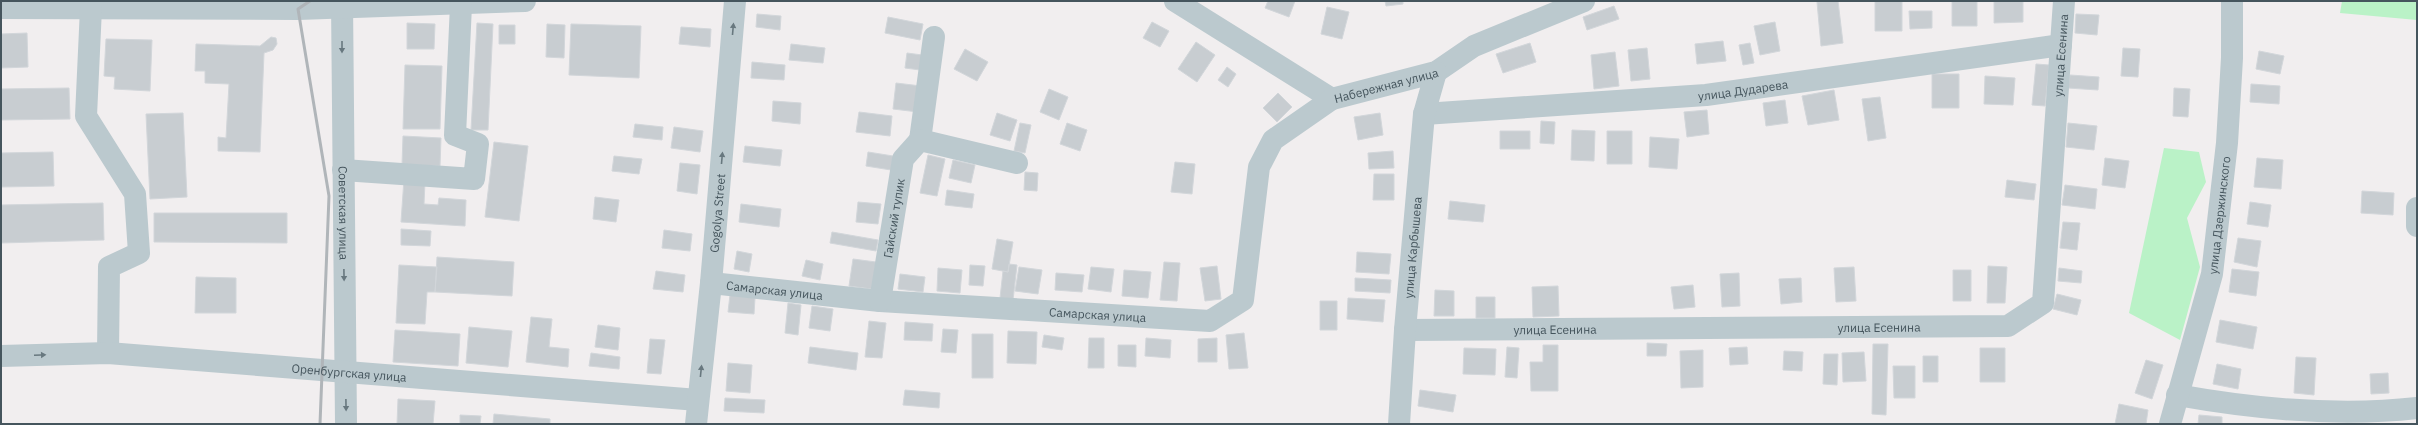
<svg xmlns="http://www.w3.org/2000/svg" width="2418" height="425" font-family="'IBM Plex Sans',sans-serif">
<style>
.green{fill:#baf2c7}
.building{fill:#c8cdd1;stroke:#d2d6da}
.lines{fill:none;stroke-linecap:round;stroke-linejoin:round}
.minor{stroke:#bbc9ce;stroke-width:22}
.rail{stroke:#b0b5b9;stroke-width:3}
.oneway{fill:#68787f}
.labels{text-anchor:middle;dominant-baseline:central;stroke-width:3.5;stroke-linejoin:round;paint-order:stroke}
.street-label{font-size:12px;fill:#45555d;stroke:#fff}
</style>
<rect width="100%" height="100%" fill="#f1eeef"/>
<!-- green -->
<path class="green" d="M2342,1H2417V20L2340,13Z
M2164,148L2199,152L2206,182L2187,218L2200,267L2180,340L2129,313Z"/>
<!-- building -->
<path class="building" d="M1268,1H1295L1289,17L1265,8Z
M1385,1H1403V4L1386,6Z
M1838,1L1843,43L1821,46L1817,2Z
M1875,1H1902V31H1875Z
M1952,1H1977V26H1952Z
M1994,1H2023V22L1994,23Z
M1614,6L1619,19L1587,30L1583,17Z
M1327,7L1349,12L1342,39L1321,34Z
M1909,11H1932V28L1910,29Z
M757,14L781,16L780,30L756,27Z
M2076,14L2099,15L2097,35L2075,33Z
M888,17L923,24L920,40L885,33Z
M1152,22L1169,31L1160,47L1143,38Z
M1775,22L1780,51L1760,55L1754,26Z
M407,23L435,24L434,49H407Z
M477,23L493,24L488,130H471Z
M547,24L565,25L564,58L546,57Z
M571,24L641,26L639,78L569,75Z
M499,25H515V44H499Z
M681,27L711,29L710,47L679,44Z
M27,33L28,67L1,68V34Z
M271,37L276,38L277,44L273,50L264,53L260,152L218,151V137L226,138L229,84L205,83V71H195L196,44L260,46Z
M106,39L152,40L150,91L114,89L115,77L104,76Z
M1723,41L1726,61L1697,64L1695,44Z
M1196,42L1215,55L1197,82L1178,69Z
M1530,43L1536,62L1503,73L1496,54Z
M1750,43L1754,63L1743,65L1739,45Z
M791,44L825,48L823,63L789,60Z
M1647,48L1650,79L1631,81L1628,50Z
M2123,48L2140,49L2138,77L2121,76Z
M965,49L988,62L977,81L954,69Z
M2259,51L2284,56L2280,74L2256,69Z
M1615,52L1619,86L1594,89L1591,55Z
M907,53L922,55L920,70L905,68Z
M752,62L785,65L784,80L751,78Z
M2036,64L2049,65L2045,106L2032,105Z
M405,65L442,66L440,129H403Z
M1227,67L1236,74L1228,87L1218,80Z
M1932,74H1959V108H1932Z
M2070,75L2099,77L2098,90L2068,88Z
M1985,76L2015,78L2013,105L1984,104Z
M896,83L921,86L918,112L893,109Z
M2251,84L2280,86L2279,104L2250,102Z
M69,88L70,119L1,120V89Z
M2174,88L2190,89L2188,117L2173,116Z
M1049,89L1068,97L1059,120L1040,112Z
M1834,90L1839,120L1808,125L1802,96Z
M1278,93L1292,107L1277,122L1263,108Z
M1880,97L1886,138L1868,141L1862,99Z
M1785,100L1788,123L1766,126L1763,103Z
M773,101L801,103L800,124L772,121Z
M1707,110L1709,134L1687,137L1684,112Z
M859,112L892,116L890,136L856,132Z
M183,113L187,197L150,199L146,114Z
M997,113L1017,120L1010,141L990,135Z
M1380,113L1383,135L1358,140L1354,117Z
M1541,121L1555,122L1554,144L1540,143Z
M1020,123L1031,125L1025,153L1014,151Z
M1067,123L1087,130L1080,151L1060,144Z
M2068,123L2097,126L2094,150L2066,147Z
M635,124L663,127L662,140L633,137Z
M674,127L703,131L700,152L671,148Z
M1572,130L1595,131L1594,161L1571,160Z
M1500,131H1530V149H1500Z
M1607,131H1632V164H1607Z
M403,136L441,138L440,166L402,165Z
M1650,137L1679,139L1677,169L1649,167Z
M494,142L528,146L519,221L485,217Z
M745,146L782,150L780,166L743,162Z
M1393,151L1394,168L1369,169L1368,153Z
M53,152L54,186L1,187V153Z
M868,152L893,156L891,170L866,166Z
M928,155L945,159L937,196L920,193Z
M614,156L642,159L639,174L612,171Z
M2105,158L2129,161L2125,188L2102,185Z
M2257,158L2283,160L2281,189L2254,187Z
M953,160L975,165L971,183L949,178Z
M1175,162L1195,164L1192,194L1171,192Z
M680,163L700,165L697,194L677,191Z
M1025,172L1038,173L1037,191L1024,190Z
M1374,174H1394V200H1373Z
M404,179L425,181L424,204L438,205L439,198L466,200L465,226L401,222Z
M2007,180L2036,184L2034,200L2005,197Z
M2065,185L2097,189L2095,209L2062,205Z
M947,190L974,194L972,208L945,205Z
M2362,191L2394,193L2393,215L2361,213Z
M595,197L619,200L616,222L593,219Z
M1450,201L1485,205L1483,222L1448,219Z
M858,202L881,204L878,224L856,222Z
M2250,202L2271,205L2268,227L2247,224Z
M103,203L104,240L1,243V205Z
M741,204L781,209L779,227L739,222Z
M154,213H287V243L154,242Z
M2063,222L2080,223L2077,250L2060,248Z
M401,229L431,231L430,246L401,245Z
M664,230L692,234L690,251L662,248Z
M832,232L878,240L876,251L830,243Z
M2238,238L2261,241L2257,267L2234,262Z
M997,239L1013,242L1008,272L992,269Z
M737,251L752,254L749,272L734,269Z
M1357,252L1391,254L1389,274L1356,272Z
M437,257L514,262L512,296L435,292Z
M853,259L876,262L872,289L849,286Z
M806,260L823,264L820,280L802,276Z
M1164,262L1180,263L1177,301L1160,300Z
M1009,264L1017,265L1013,300L1000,298L1003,271L1008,272Z
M399,265L437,267L435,292H427L425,324L396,323Z
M970,265L985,266L983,286L969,285Z
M1217,266L1221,299L1205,301L1200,268Z
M1988,266L2007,267L2005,303H1987Z
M1019,267L1042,270L1038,294L1015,291Z
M1091,267L1114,269L1111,292L1088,289Z
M1854,267L1856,301L1836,302L1834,268Z
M938,268L962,270L960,293L937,291Z
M2059,268L2082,271L2081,283L2058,281Z
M2232,269L2259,272L2256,296L2229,292Z
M1124,270L1151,272L1148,298L1122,296Z
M1953,270H1971V301H1953Z
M656,271L685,275L683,292L653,289Z
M1056,273L1084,275L1082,292L1055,290Z
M1739,273L1740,306L1722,307L1720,274Z
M900,274L925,277L923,292L898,289Z
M196,277L236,278V313H195Z
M1355,278L1391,280L1390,293L1355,291Z
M1801,278L1802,302L1781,304L1779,279Z
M1693,285L1695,307L1674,309L1671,287Z
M1558,286L1559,316L1533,317L1532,287Z
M1435,290L1454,291V316H1434Z
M2057,294L2081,300L2077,315L2053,309Z
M730,295L755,298L754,314L728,312Z
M1476,297H1495V318H1476Z
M1348,298L1385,300L1383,322L1347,319Z
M1320,301H1337V330H1320Z
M788,303L801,305L798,335L785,333Z
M812,306L833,309L830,331L809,328Z
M531,317L552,319L549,347L569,349L568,367L526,362Z
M2220,320L2257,327L2253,349L2216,342Z
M869,321L886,323L882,358L865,357Z
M905,322L933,324L932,341L904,340Z
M598,325L620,328L618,350L595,347Z
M469,327L512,331L508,367L466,363Z
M943,329L958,330L956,353L941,352Z
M395,330L460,334L458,366L393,362Z
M1008,331L1037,332L1036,364L1007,363Z
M1244,333L1248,368L1229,369L1226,335Z
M972,334H993V378H972Z
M1044,335L1064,338L1062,350L1042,347Z
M1089,338H1104V368H1088Z
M1146,338L1171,340L1170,358L1145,356Z
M1217,338V362H1198V339Z
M650,339L665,340L661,374L647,373Z
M1647,343L1667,344L1666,356H1647Z
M1873,344H1888L1886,415L1872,414Z
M1118,345H1136V367L1118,366Z
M1543,345H1558V391H1531L1530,362H1543Z
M810,347L858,353L856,370L808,363Z
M1507,347L1519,348L1517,378L1505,377Z
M1747,347L1748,364L1730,365L1729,348Z
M1464,348L1496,349L1495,375L1463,374Z
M1980,348H2005V382H1980Z
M1703,350V387L1681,388L1680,351Z
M1784,351L1803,352L1802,371L1783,370Z
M1864,352L1866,381L1843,382L1842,353Z
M591,353L620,357L619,369L589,366Z
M1824,354H1838L1837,385L1823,384Z
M1923,356H1938V382H1923Z
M2296,357L2316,358L2314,395L2294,393Z
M2146,360L2163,365L2152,399L2135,393Z
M728,363L752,365L750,393L726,391Z
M2217,364L2241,369L2238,389L2213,384Z
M1893,366H1915V398H1894Z
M2388,373L2389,393L2371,394L2370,374Z
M905,390L940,393L939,408L903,405Z
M1420,390L1456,395L1453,412L1418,406Z
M725,398L765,400L764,413L724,411Z
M398,399L435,401L433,424H397Z
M2119,404L2148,410L2146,424H2115Z
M494,414L550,419V424H493Z
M460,415L481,416L480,424H460Z
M2199,415L2222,417V424H2198Z"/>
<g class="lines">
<!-- minor -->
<g class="minor">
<path id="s1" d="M342,1L346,424"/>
<path id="s2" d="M1175,1L1332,99L1436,72L1474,46L1584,1"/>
<path d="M1,8L298,9L525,1"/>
<path d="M91,8L86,116L135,194L139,253L109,267L108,353"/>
<path id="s3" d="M1424,114L1706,95L2061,45"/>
<path d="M920,140L934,37"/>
<path d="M343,170L474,179L478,144L455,135L461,5"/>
<path d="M2417,208V226"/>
<path id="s4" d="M711,283L880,301L1210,321L1243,300L1259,167L1273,140L1332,99"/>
<path id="s5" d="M880,301L903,159L920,140L1017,163"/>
<path id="s6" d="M1405,330L2008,326L2043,303L2064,1"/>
<path id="s7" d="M1,356L108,353L698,400"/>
<path d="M2177,395C2255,409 2338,417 2417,408"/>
<path id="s8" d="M696,424L711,283L735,1"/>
<path id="s9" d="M1399,424L1405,330L1424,114L1436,72"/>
<path id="s10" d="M2170,424L2212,274L2227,143L2232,58V1"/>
</g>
<!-- rail -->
<path class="rail" d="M310,1L298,9L329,196L320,424"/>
</g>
<!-- one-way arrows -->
<defs><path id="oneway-solid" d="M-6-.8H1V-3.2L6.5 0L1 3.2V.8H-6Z"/></defs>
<g class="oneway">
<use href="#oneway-solid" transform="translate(733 29) rotate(-85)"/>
<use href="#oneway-solid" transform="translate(342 47) rotate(90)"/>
<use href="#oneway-solid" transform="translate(722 158) rotate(-85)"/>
<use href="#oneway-solid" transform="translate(344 275) rotate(89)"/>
<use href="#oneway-solid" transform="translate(40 355) rotate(-2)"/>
<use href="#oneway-solid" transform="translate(701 371) rotate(-84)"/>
<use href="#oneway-solid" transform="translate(346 405) rotate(89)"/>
</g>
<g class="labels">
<!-- street labels -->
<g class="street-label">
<text stroke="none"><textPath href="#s6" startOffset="893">улица Есенина</textPath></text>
<text stroke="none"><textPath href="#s2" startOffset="241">Набережная улица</textPath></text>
<text stroke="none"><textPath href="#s3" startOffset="320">улица Дударева</textPath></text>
<text stroke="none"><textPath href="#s1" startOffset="212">Советская улица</textPath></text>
<text stroke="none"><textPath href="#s8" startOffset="212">Gogolya Street</textPath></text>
<text stroke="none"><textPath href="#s10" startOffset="215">улица Дзержинского</textPath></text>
<text stroke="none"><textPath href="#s5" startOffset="84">Гайский тупик</textPath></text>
<text stroke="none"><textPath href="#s9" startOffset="177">улица Карбышева</textPath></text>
<text stroke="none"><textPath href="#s4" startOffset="64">Самарская улица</textPath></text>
<text stroke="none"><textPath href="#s4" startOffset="388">Самарская улица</textPath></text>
<text stroke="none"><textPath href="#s6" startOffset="474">улица Есенина</textPath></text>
<text stroke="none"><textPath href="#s6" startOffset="150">улица Есенина</textPath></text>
<text stroke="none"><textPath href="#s7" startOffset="349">Оренбургская улица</textPath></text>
</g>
</g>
<!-- border -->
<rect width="2418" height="425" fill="none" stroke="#45555d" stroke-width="4"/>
</svg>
